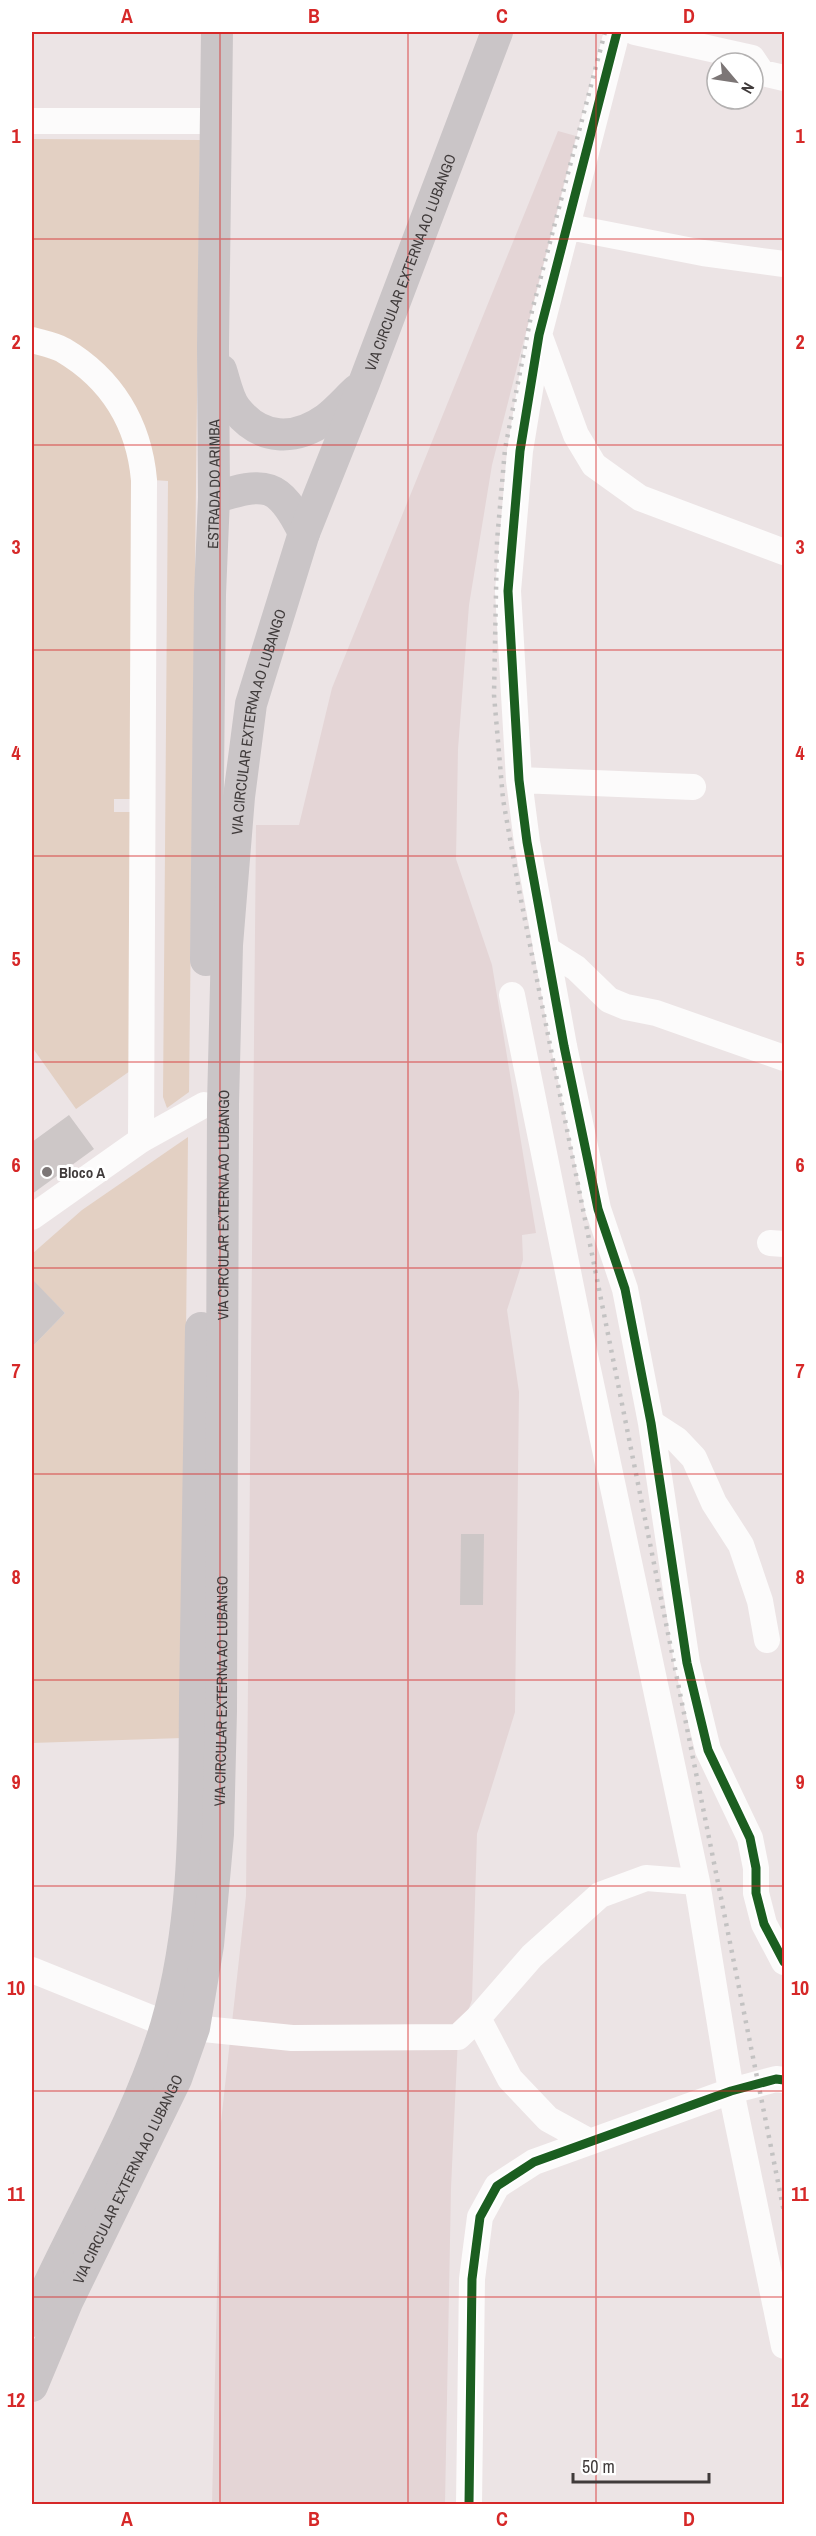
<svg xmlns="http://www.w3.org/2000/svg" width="816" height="2536" font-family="'Archivo Narrow',sans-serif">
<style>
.built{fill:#e4d5d6}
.green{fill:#e3d0c3}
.building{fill:#cdc7c7}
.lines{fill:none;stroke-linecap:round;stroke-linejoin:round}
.minor{stroke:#fcfbfb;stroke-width:26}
.major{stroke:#cac5c7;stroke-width:32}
.rail{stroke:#c3c2c2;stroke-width:4.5;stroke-dasharray:3 6;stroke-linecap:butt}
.cycleway-casing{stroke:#fff;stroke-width:13}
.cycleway{stroke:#1b5e20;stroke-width:9}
.grid{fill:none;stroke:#d62828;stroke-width:1.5;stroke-opacity:0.55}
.poi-dot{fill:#7c7676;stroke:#fff;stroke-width:2}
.labels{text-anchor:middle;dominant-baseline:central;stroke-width:6;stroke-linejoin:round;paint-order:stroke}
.street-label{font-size:15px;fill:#403b3b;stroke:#fff}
.poi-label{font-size:15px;font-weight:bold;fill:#403b3b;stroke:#fff;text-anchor:start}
.neatline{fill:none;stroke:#d62828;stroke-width:2}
.grid-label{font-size:20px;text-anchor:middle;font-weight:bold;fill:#d62828}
</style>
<rect width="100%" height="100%" fill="#ece4e5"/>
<!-- built -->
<path class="built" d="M558,131L576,136L492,465L469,605L458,749L456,859L492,965L536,1233L522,1235L523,1260L507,1310L519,1392L515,1712L477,1834L472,2000L458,2037L451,2188L445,2504H212L221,2122L246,1896L256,825H299L332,688Z"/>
<!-- green -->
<path class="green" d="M32,139L200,140L189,1092L167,1108L163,1097L168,481L153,480L139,421L32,332Z
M32,347L61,357L104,397L137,469L131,799H114V812H130V1071L76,1109L32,1047Z
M188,1137L182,1738L32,1743V1347L65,1313L32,1280V1254L82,1210Z"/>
<!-- building -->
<path class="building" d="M69,1115L94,1149L32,1194V1142Z
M32,1279L65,1313L32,1347Z
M461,1534H484L483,1605H460Z"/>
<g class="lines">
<!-- minor -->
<path class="minor" d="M617,32L539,335L520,451L508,591L519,780L527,842L564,1046L598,1209L625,1289L651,1423L687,1663L708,1750L750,1838L756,1868V1893L764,1924L784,1962
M635,32L752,58L762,73L784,78
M32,121H215
M569,227L703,253L784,264
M540,337L576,435L594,465L640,498L784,552
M32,340C42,343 54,345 63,350C112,379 139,424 144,480L141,1140
M519,780L693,787
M546,949L576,968L609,1000L626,1007L656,1013L784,1058
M512,995L583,1346L697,1882L731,2091L784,2346
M32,1217L141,1140L204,1105
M770,1243L784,1244
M651,1423L677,1440L694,1458L714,1503L741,1545L760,1601L767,1640
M32,1970L166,2024
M478,2018L510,2079L548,2119L590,2142
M194,2028L292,2038L458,2037L478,2018L532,1956L600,1895L646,1878L697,1882
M469,2504L472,2279L480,2217L497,2186L534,2162L731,2091L776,2079L784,2080"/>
<!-- major -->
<g class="major">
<path d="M221,370C225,382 228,399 236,409C261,441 295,441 326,419C337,411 347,399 357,390"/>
<path d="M214,498C266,481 279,482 304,533"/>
<path id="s1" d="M206,960L210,594L214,498L213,347L217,32"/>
<path d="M32,2321C75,2222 134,2131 166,2026C197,1920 194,1809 195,1699C197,1575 199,1452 201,1328"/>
<path id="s2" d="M32,2386L67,2302L176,2079L194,2028L208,1945L218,1834L221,1711L223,1104L227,945L239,797L251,704L304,533L364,383L497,32"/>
</g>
<!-- rail -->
<path class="rail" d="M605,32L532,311L505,449L497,541L494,695L503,799L519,890L784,2212"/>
<defs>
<path id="cycleway" d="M617,32L539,335L520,451L508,591L519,780L527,842L564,1046L598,1209L625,1289L651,1423L687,1663L708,1750L750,1838L756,1868V1893L764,1924L784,1962
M469,2504L472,2279L480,2217L497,2186L534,2162L731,2091L776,2079L784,2080"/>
</defs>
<!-- cycleway casing -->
<use href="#cycleway" class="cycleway-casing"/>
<!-- cycleway -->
<use href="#cycleway" class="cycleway"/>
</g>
<!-- grid -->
<path class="grid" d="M220,32V2504M408,32V2504M596,32V2504M32,239H784M32,445H784M32,650H784M32,856H784M32,1062H784M32,1268H784M32,1474H784M32,1680H784M32,1886H784M32,2091H784M32,2297H784"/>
<!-- markers -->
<circle class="poi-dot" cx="47" cy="1172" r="6"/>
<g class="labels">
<!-- street labels -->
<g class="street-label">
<text stroke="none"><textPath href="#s2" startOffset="2190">VIA CIRCULAR EXTERNA AO LUBANGO</textPath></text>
<text stroke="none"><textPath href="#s1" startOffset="476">ESTRADA DO ARIMBA</textPath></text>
<text stroke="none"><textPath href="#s2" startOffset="1704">VIA CIRCULAR EXTERNA AO LUBANGO</textPath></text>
<text stroke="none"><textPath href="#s2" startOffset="1218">VIA CIRCULAR EXTERNA AO LUBANGO</textPath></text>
<text stroke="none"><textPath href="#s2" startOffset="732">VIA CIRCULAR EXTERNA AO LUBANGO</textPath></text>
<text stroke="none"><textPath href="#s2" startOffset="228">VIA CIRCULAR EXTERNA AO LUBANGO</textPath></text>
</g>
<!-- poi labels -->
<g class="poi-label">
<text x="59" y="1172">Bloco A</text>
</g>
</g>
<!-- border -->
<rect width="816" height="2536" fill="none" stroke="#ffffff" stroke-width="66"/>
<!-- north arrow -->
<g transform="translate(735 81) rotate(119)"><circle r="28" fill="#ffffff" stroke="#b3b1b1" stroke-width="1.5"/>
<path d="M0-4.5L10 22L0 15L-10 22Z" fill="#7c7676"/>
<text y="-9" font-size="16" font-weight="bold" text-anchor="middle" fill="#403b3b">N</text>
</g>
<!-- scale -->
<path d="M573 2473v9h136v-9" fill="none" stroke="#403b3b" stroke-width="3"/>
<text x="582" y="2473" font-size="18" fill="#403b3b" stroke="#ffffff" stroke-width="4.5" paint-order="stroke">50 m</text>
<rect x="33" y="33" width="750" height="2470" class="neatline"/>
<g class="grid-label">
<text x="127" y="23">A</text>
<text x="314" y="23">B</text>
<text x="502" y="23">C</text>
<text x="689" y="23">D</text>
<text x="16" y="143">1</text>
<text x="800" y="143">1</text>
<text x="16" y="349">2</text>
<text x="800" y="349">2</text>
<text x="16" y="554">3</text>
<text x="800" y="554">3</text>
<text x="16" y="760">4</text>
<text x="800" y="760">4</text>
<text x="16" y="966">5</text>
<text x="800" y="966">5</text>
<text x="16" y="1172">6</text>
<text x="800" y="1172">6</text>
<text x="16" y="1378">7</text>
<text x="800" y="1378">7</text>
<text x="16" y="1584">8</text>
<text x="800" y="1584">8</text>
<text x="16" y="1789">9</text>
<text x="800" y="1789">9</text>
<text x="16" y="1995">10</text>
<text x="800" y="1995">10</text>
<text x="16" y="2201">11</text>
<text x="800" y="2201">11</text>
<text x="16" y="2407">12</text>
<text x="800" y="2407">12</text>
<text x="127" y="2526">A</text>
<text x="314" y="2526">B</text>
<text x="502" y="2526">C</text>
<text x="689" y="2526">D</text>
</g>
</svg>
